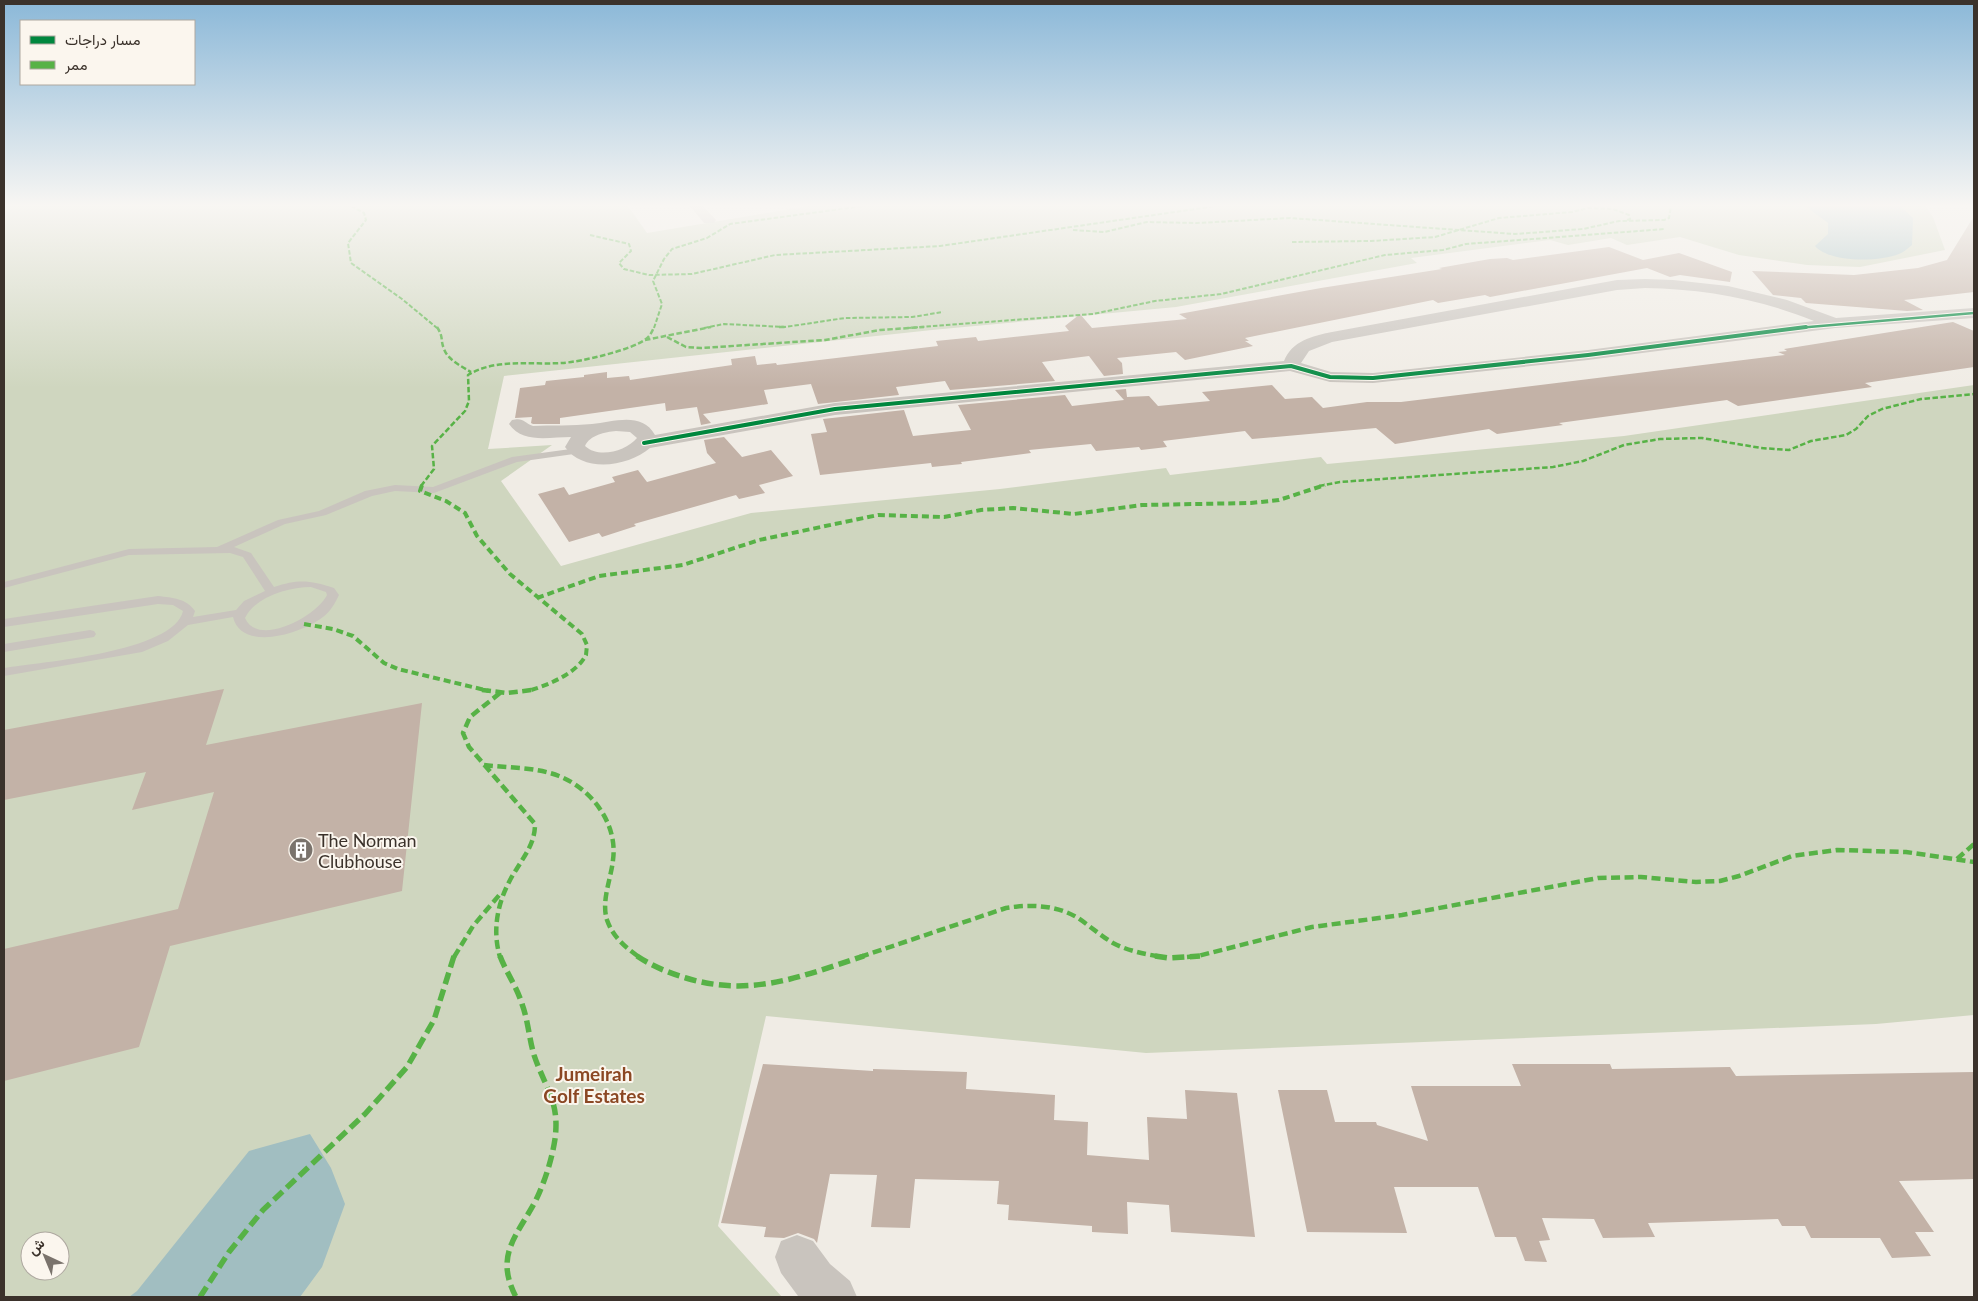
<svg xmlns="http://www.w3.org/2000/svg" width="1978" height="1301" font-family="Lato,Vazirmatn,sans-serif">
<style>
.green{fill:#cfd6bf;fill-rule:evenodd}
.water{fill:#a1bec1}
.building{fill:#c3b2a7}
.lines{fill:none;stroke-linecap:round;stroke-linejoin:round}
.lane{fill:#c9c4be;fill-rule:evenodd}
.street{fill:#c9c4be;fill-rule:evenodd}
.quiet-far4{stroke:#57b246;stroke-width:2;stroke-dasharray:4.5 2;stroke-linecap:butt}
.quiet-far3{stroke:#57b246;stroke-width:2.5;stroke-dasharray:5.5 2.5;stroke-linecap:butt}
.quiet-far2{stroke:#57b246;stroke-width:4;stroke-dasharray:7 4;stroke-linecap:butt}
.quiet-far1{stroke:#57b246;stroke-width:4.5;stroke-dasharray:9 4.5;stroke-linecap:butt}
.quiet{stroke:#57b246;stroke-width:5.5;stroke-dasharray:12 5.5;stroke-linecap:butt}
.cycleway-far1-casing{stroke:#fbf6ee;stroke-width:4.5}
.cycleway-casing{stroke:#fbf6ee;stroke-width:6}
.cycleway-far1{stroke:#00873e;stroke-width:2.5}
.cycleway{stroke:#00873e;stroke-width:4}
.labels{text-anchor:middle;dominant-baseline:central;stroke-width:4;stroke-linejoin:round;paint-order:stroke}
.near-poi-label{font-size:18px;fill:#3b322b;stroke:#fbf6ee;text-anchor:start}
.near-neighbourhood-label{font-size:19px;font-weight:bold;fill:#8b4723;stroke:#fbf6ee}
</style>
<rect width="100%" height="100%" fill="#f0ece5"/>
<!-- green -->
<path class="green" d="M4,206H628L647,233L808,206H1925L1933,217L1945,250L1860,267L1807,265L1739,255L1680,237L1627,245L1611,238L1568,245L1550,240L1411,258L1417,263L1176,307L932,330L504,376L488,449L552,445L501,481L561,566L751,513L1000,489L1166,468L1170,475L1321,457L1327,464L1624,436L1974,385V1015L1876,1024L1146,1053L766,1016L718,1226L782,1297H4ZM30,1241H60V1271H30Z"/>
<!-- water -->
<path class="water" d="M1805,206H1900L1913,218L1912,245C1908,248 1904,252 1899,254C1879,262 1830,263 1815,246L1828,234V223Z
M310,1134L331,1168L345,1204L322,1267L300,1297H129L137,1291L249,1151Z"/>
<!-- building -->
<path class="building" d="M1974,216V292L1904,300L1923,310L1907,311L1806,303L1801,298L1773,295L1752,271L1854,275L1918,268L1947,260Z
M1609,247L1643,260L1679,253L1732,272L1730,282L1680,275L1670,277L1647,268L1490,297L1485,295L1438,303L1433,300L1245,338L1249,341H1245L1253,346L1185,360L1176,352L1117,358L1122,363L1123,374L1104,376L1089,356L1042,362L1055,381L950,390L945,381L896,387L899,395L818,404L811,384L764,390L768,404L703,414L711,423L701,425L697,407L666,411L665,403L560,418V424H533L531,423L532,417L515,418L520,388L545,385L546,381L584,377V375L607,372V378L629,376L630,380L732,365L731,359L755,356L757,365L776,363L777,365L938,346L936,341L976,337L978,341L1069,331L1065,326L1080,314L1092,328L1187,319L1179,314L1321,288L1442,269L1439,268L1490,259L1507,258L1513,260Z
M1953,322L1974,331V367L1865,383L1872,387L1738,406L1727,400L1559,423L1563,425L1497,434L1489,429L1395,444L1376,428L1252,439L1245,431L1163,441L1167,447L1141,450L1139,447L1096,451L1091,444L1029,450L1031,453L961,462L962,464L932,467L931,463L820,475L811,434L827,432L823,419L904,410L913,436L971,430L958,405L1065,395L1072,406L1124,400L1115,390L1126,389L1127,397L1149,396L1158,406L1210,401L1202,392L1272,385L1285,399L1312,397L1323,408L1367,402H1401L1785,355L1778,352L1787,351L1784,349Z
M724,437L742,457L771,450L793,476L759,485L765,493L739,499L736,495L634,524L636,526L602,537L599,533L569,542L538,494L564,487L569,495L615,482L612,477L638,470L647,482L716,463L707,453L704,440Z
M224,689L206,745L422,703L402,891L170,946L139,1047L4,1081V949L178,909L214,792L132,810L146,772L4,800V730Z
M763,1064L873,1071V1069L967,1072L966,1089L1055,1095L1054,1120L1088,1122L1087,1155L1149,1160L1147,1117L1187,1119L1185,1090L1237,1093L1255,1237L1171,1232L1169,1205L1127,1202L1128,1234L1092,1232V1226L1008,1220L1009,1205L997,1204L999,1181L915,1179L910,1228L871,1227L877,1175L830,1174L817,1243L814,1239L798,1233L784,1238L764,1237L766,1227L721,1223Z
M1512,1064H1610L1612,1069L1730,1067L1736,1076L1974,1072V1179L1899,1181L1934,1232H1915L1931,1256L1892,1258L1880,1238H1811L1805,1226H1782L1778,1219L1648,1223L1655,1237L1603,1238L1594,1219L1542,1218L1550,1240L1539,1241L1547,1262L1525,1261L1516,1237H1495L1478,1187H1394L1407,1233L1307,1232L1278,1090H1327L1335,1122H1376L1377,1125L1428,1141L1411,1086H1521Z"/>
<g class="lines">
<!-- lane -->
<path class="lane" d="M578,448L583,451L581,453L517,462L434,493L395,491L372,496L326,515L285,524L234,547L251,553L274,587C298,579 310,580 334,588L339,595C335,603 331,611 323,617C303,633 242,653 233,617L188,625L168,641L142,652L4,676V668C41,662 174,652 183,611L173,605L158,604L4,627V619L158,596C173,598 186,598 195,611L193,617L236,610L244,601L265,591L243,557L230,553L129,555L4,588V582L129,549L217,547L278,520L319,511L365,491L395,485L433,487L512,457ZM311,587L326,592L327,595C317,616 258,648 245,618C255,597 288,587 311,587Z
M90,630L94,631L96,634L94,637L4,652V644Z"/>
<!-- street -->
<path class="street" d="M690,206H703L716,220L714,223H704Z
M1645,279L1673,280L1728,286L1787,300L1836,318L1974,308V318L1835,328L1588,360L1373,383L1330,382L1290,371L835,415L650,448C628,467 583,473 565,447L571,437C549,437 523,444 509,424L512,420C524,417 524,423 533,426C552,425 572,426 592,424C613,422 642,411 655,435L835,403L1284,361C1292,341 1312,336 1332,332L1617,280ZM1645,288C1704,289 1760,299 1814,321L1588,350L1373,373L1331,372L1301,363L1309,351L1332,342L1617,290ZM616,431L630,432L637,438C626,451 599,459 585,446C590,435 605,432 616,431Z
M797,1235L813,1241L830,1264L850,1281L857,1297L798,1296L781,1273L775,1257L781,1241Z"/>
<!-- quiet-far4 -->
<path class="quiet-far4" d="M351,206L364,213L366,220L348,243L351,263L402,299L437,328
M1073,230L1104,232L1147,222L1197,223L1290,218L1515,234L1583,229L1619,221L1664,220L1669,218L1671,206
M590,235L629,244L631,251L619,263L624,269L649,275L692,274L775,255L940,246L1216,206
M1292,242L1371,241L1435,237L1499,218L1572,212L1588,208L1613,209L1629,215L1630,219L1627,220
M654,328L662,304L653,281L664,259L672,249L707,238L730,224L863,206
M704,328L724,324L785,327L845,318L912,317L943,312
M907,328L1093,314L1155,301L1221,294L1385,255L1443,250L1466,244L1665,229"/>
<!-- quiet-far3 -->
<path class="quiet-far3" d="M437,327C444,338 440,339 444,349C448,360 461,366 471,372
M779,327H787
M667,337L686,347L701,348L825,340L880,330L924,327
M645,340L711,327
M421,486L434,469L432,446L465,411L469,401L468,375C496,358 530,365 562,363C580,362 632,350 646,339C650,336 652,332 654,327
M1319,486L1340,482L1553,467L1583,461L1624,445L1660,439L1702,438L1761,448L1789,450L1811,441L1846,435L1856,429L1868,416L1882,409L1921,399L1974,394"/>
<!-- quiet-far2 -->
<path class="quiet-far2" d="M422,485L420,491L446,501L465,513L477,536L510,574L582,634L587,645L586,655C576,674 548,685 528,691
M537,598L599,576L683,565L759,540L878,515L944,517L981,510L1013,508L1074,514L1142,505L1251,503L1279,500L1325,485
M304,624L333,629L353,636L384,663L398,669L489,691"/>
<!-- quiet-far1 -->
<path class="quiet-far1" d="M482,690L507,693L532,690
M500,693L470,717L463,733L469,747L535,824C535,843 525,855 516,870C499,896 491,927 500,957
M484,765C509,768 536,767 559,776C592,789 618,824 613,860C611,879 601,901 607,920C613,937 625,947 639,957
M1957,859L1974,844
M454,957L473,926L501,893
M860,957L1006,908C1030,904 1057,905 1078,918C1090,926 1101,936 1113,943C1128,951 1145,954 1162,957
M1187,957L1198,956L1312,927L1402,915L1598,878L1641,877L1696,882L1720,881L1739,876L1792,856L1837,850L1906,852L1974,862"/>
<!-- quiet -->
<path class="quiet" d="M500,956C506,972 517,987 522,1004C528,1020 529,1038 534,1055C545,1088 560,1101 555,1139C552,1159 545,1181 536,1200C517,1236 494,1255 516,1297
M637,956C652,966 669,973 686,978C752,998 802,976 864,956
M1155,956L1169,958L1200,956
M200,1297L229,1252L263,1210L365,1114L407,1067L434,1020L454,956"/>
<defs>
<path id="cycleway-far1" d="M1797,328L1974,313"/>
<path id="cycleway" d="M644,443L835,409L1291,366L1330,377L1373,378L1588,355L1806,327"/>
</defs>
<!-- cycleway-far1 casing -->
<use href="#cycleway-far1" class="cycleway-far1-casing"/>
<!-- cycleway casing -->
<use href="#cycleway" class="cycleway-casing"/>
<!-- cycleway-far1 -->
<use href="#cycleway-far1" class="cycleway-far1"/>
<!-- cycleway -->
<use href="#cycleway" class="cycleway"/>
</g>
<!-- sky -->
<linearGradient id="sky" x2="0" y2="1"><stop stop-color="#8bb8d8"/><stop offset="0.53" stop-color="#f8f6f3"/><stop offset="1" stop-color="#f8f6f3" stop-opacity="0"/></linearGradient>
<rect width="1978" height="388" fill="url(#sky)"/>
<!-- icons -->
<defs>
<symbol id="building-disc" viewBox="-11 -11 22 22"><circle r="9.5" fill="#7a736c" stroke="#fbf6ee"/><path d="M-4-6H4V6H1V3H-1V6H-4ZM-2.5-4.3h1.7v1.8h-1.7ZM.8-4.3h1.7v1.8H.8ZM-2.5-1h1.7V.8h-1.7ZM.8-1h1.7V.8H.8Z" fill="#fff"/></symbol>
</defs>
<g fill-rule="evenodd">
<use href="#building-disc" x="287" y="836" width="28" height="28"/>
</g>
<g class="labels">
<!-- near-poi labels -->
<g class="near-poi-label">
<text x="318" y="840">The Norman<tspan x="318" dy="21">Clubhouse</tspan></text>
</g>
<!-- near-neighbourhood labels -->
<g class="near-neighbourhood-label">
<text x="594" y="1073">Jumeirah<tspan x="594" dy="22">Golf Estates</tspan></text>
</g>
</g>
<!-- border -->
<rect width="1978" height="1301" fill="none" stroke="#3b322b" stroke-width="10"/>
<!-- legend -->
<rect x="20" y="20" width="175" height="65" fill="#fbf6ee" stroke="#aea8a0"/>
<rect x="30" y="36" width="25" height="8" fill="#00873e" stroke="#aea8a0"/>
<text x="65" y="45" font-size="15" fill="#3b322b">مسار دراجات</text>
<rect x="30" y="61" width="25" height="8" fill="#57b246" stroke="#aea8a0"/>
<text x="65" y="70" font-size="15" fill="#3b322b">ممر</text>
<!-- north arrow -->
<g transform="translate(45 1256) rotate(316)"><circle r="24" fill="#fbf6ee" stroke="#aea8a0"/>
<path d="M0-4L9 19L0 12L-9 19Z" fill="#7a736c"/>
<text y="-8" font-size="14" font-weight="bold" text-anchor="middle" fill="#3b322b">ش</text>
</g>
</svg>
